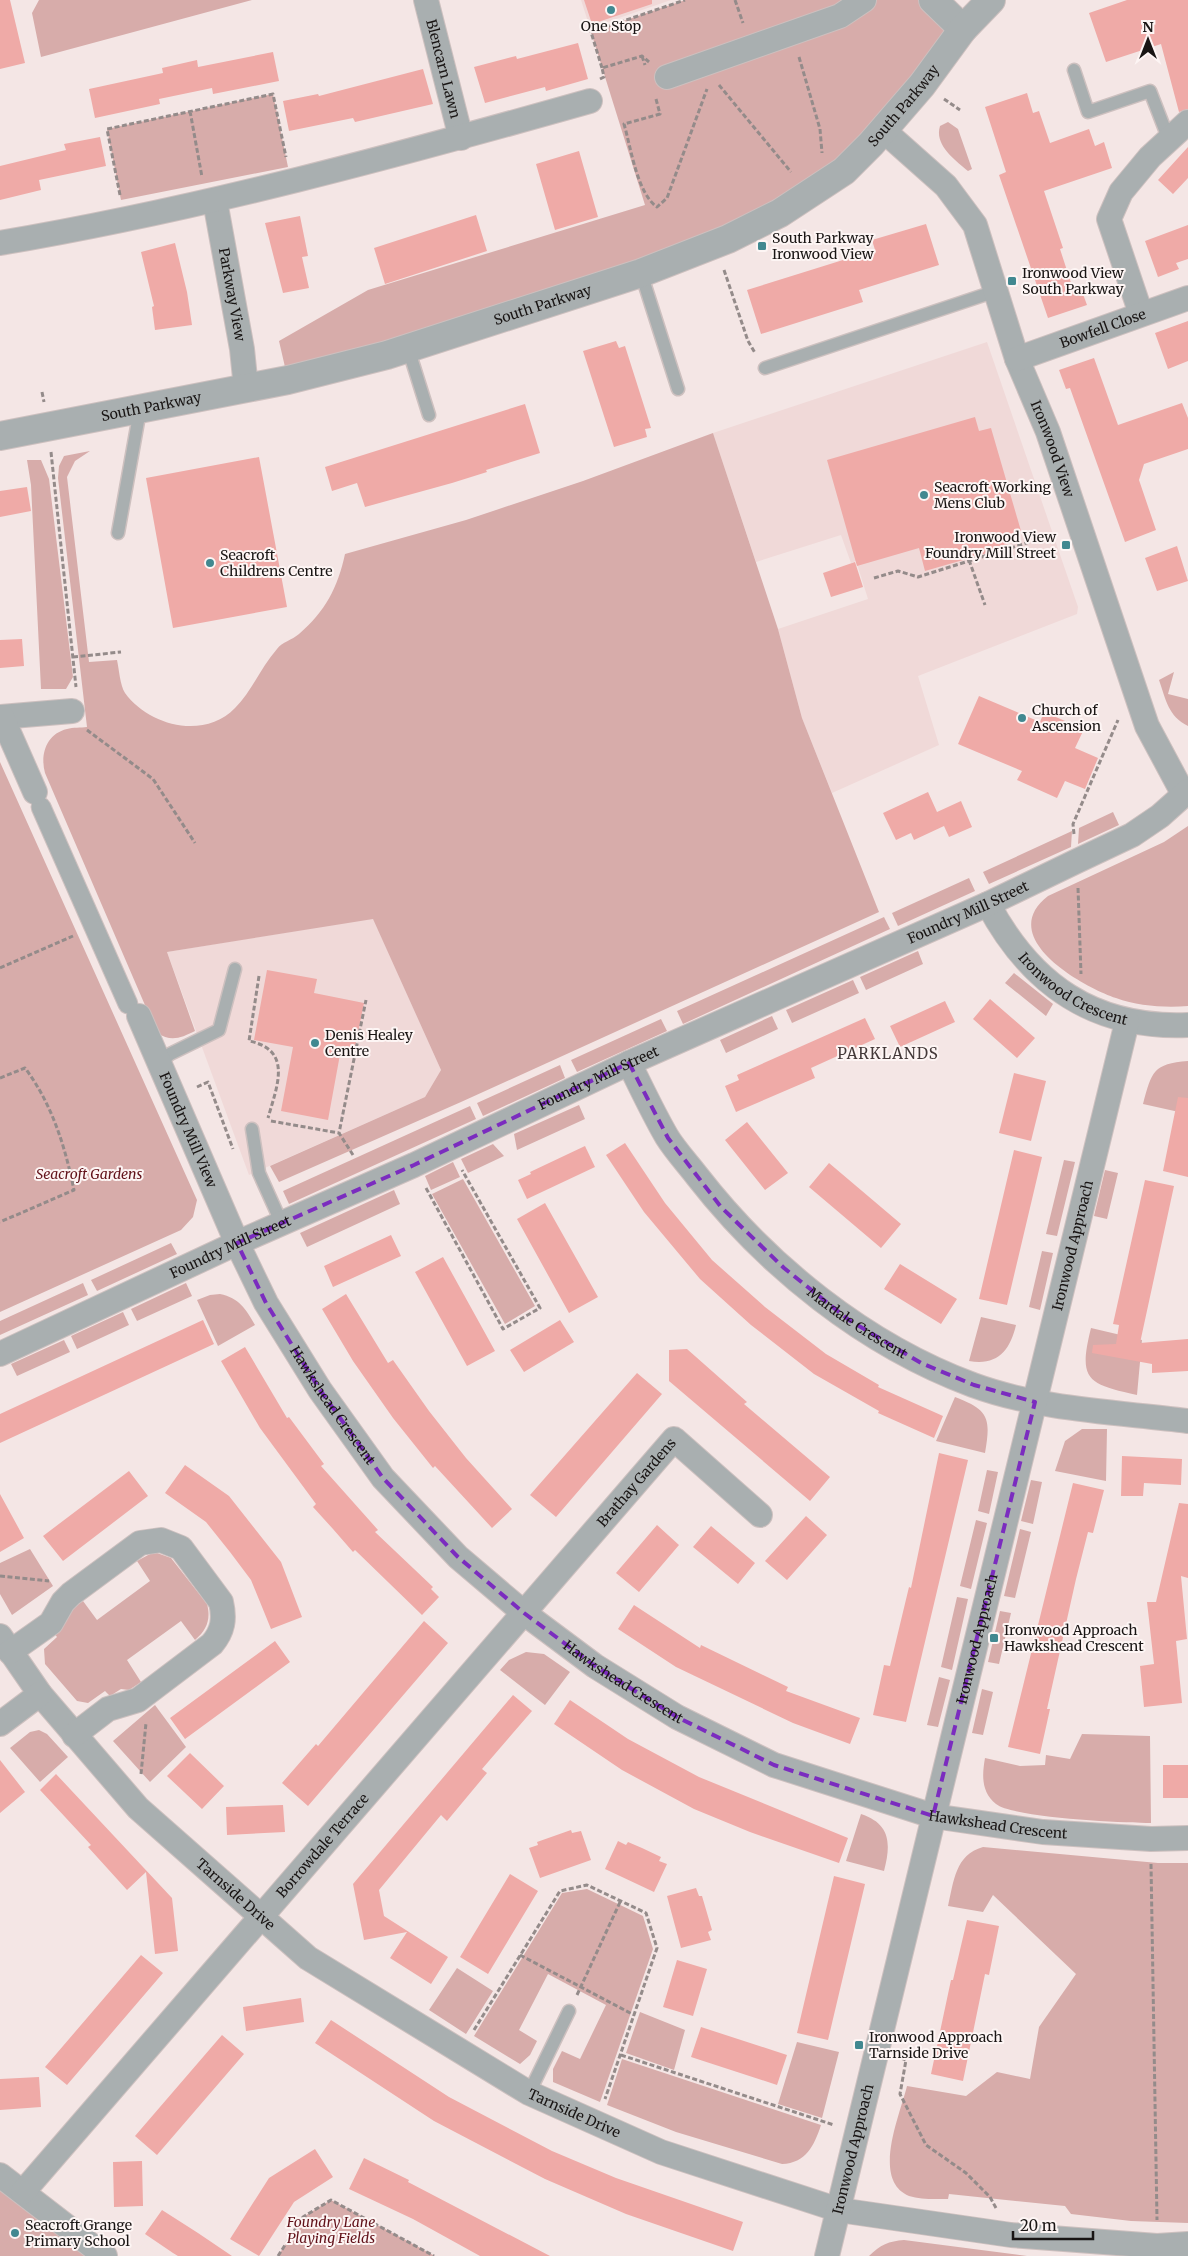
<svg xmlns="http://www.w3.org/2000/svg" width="1188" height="2256" font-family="Merriweather,serif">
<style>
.built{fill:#f0d9d8}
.green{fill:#d7acaa}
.building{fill:#efaaa7}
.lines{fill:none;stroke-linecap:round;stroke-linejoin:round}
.service-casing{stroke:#cdc0bf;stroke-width:15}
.pedestrian-casing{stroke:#cdc0bf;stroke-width:21}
.minor-casing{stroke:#cdc0bf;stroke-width:26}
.tertiary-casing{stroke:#cdc0bf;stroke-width:30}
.path{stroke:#948b8a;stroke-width:3;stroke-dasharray:5 2.5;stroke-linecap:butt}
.service{stroke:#a9afb0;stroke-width:12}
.pedestrian{stroke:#a9afb0;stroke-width:19}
.minor{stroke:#a9afb0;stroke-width:24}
.tertiary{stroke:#a9afb0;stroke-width:28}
.marked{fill:none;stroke:#7b2cbf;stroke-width:4;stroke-dasharray:10 6;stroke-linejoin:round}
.poi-dot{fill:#418890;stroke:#fdf5f4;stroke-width:2}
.labels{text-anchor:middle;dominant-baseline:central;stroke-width:4;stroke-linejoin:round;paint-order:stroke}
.poi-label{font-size:14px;fill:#191514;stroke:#fdf5f4;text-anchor:start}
.street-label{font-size:14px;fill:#191514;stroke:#fdf5f4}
.park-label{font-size:14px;font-style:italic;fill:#611119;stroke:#fdf5f4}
.neighbourhood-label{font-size:15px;letter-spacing:1px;fill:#443939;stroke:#fdf5f4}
</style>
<rect width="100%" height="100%" fill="#f4e6e5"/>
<!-- built -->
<path class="built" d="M581,0H671L590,28Z
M987,342L1078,607L1077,614L918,676L939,745L832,793L802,718L778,629L868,599L856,561L851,563L841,535L756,562L713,433Z
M373,918L441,1070L425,1097L249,1175L167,952Z"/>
<!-- green -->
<path class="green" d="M39,0H252L41,57L32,13Z
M685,0H933L963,29L922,85L780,213L288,380L279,341L368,290L645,205L591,32Z
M273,94L288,167L121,200L107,129Z
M948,122L958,129L972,169L968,171C955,160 934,145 940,126Z
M713,433L778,629L802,718L879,912L461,1102L279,1182L270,1166L425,1097L441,1070L373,919L167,952L195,1031C181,1038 171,1042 157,1033L45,773C40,755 46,734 67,729C73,727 81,728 87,727L58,478L59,466L64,456L90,451L75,461L67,477L89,662L117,660C119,669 120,685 125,693C149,726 204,740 235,708C252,691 261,667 277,649C282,642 292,640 299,634C325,612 338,587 345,554L466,520L583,481Z
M27,460H41L49,479L73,677L66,689H41L31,485Z
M1174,672L1168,694L1188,699V726C1168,716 1166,700 1159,680Z
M0,762L197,1200L193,1217L181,1230L0,1312Z
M1113,812L1119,825L1078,844L1079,828Z
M1188,826V1006C1165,1008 1138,1006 1116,998C1081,986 995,937 1048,896L1164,842Z
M1072,831L1071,847L989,884L983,872Z
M969,878L975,891L898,926L892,913Z
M884,917L890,929L683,1024L677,1011Z
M918,951L923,964L866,990L860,977Z
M1014,973L1053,1004L1046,1016L1005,983Z
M853,980L859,993L792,1023L786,1010Z
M772,1016L778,1029L726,1053L720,1040Z
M661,1019L667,1031L577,1072L571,1060Z
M1188,1061V1114L1143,1104C1152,1071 1153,1064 1188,1061Z
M560,1065L565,1078L483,1116L477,1103Z
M579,1105L585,1119L517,1150L514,1134Z
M470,1106L476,1119L289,1204L283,1191Z
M493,1144L504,1156L468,1173L461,1159Z
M1064,1160L1075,1162L1057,1236L1046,1234Z
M453,1162L460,1177L431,1190L425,1176Z
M1105,1170L1118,1173L1107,1219L1094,1216Z
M463,1179L535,1306L505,1324L432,1194Z
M394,1190L400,1204L307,1247L300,1233Z
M171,1243L177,1254L97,1291L91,1280Z
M1042,1251L1053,1253L1040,1310L1029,1307Z
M83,1283L88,1295L0,1335V1321Z
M186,1283L192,1296L137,1321L131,1309Z
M220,1294C239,1298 246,1309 255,1325L218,1346L197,1300L210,1295Z
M123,1312L129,1325L77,1349L71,1336Z
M981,1317L1016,1325C1010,1351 997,1366 969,1361Z
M1091,1328L1142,1340L1137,1395C1087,1384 1078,1380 1091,1328Z
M64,1340L70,1352L17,1376L11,1364Z
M955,1397C989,1410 991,1418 985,1453L936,1441Z
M1082,1429H1107L1106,1481L1055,1471L1065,1441Z
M987,1470L998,1472L989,1514L978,1511Z
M1031,1480L1042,1482L1033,1524L1021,1521Z
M976,1520L987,1523L971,1589L960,1586Z
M1020,1529L1031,1532L1015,1598L1004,1596Z
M30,1549L53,1586L12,1615L0,1594V1563Z
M157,1553L171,1558L207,1604C211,1619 207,1630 195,1640L181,1621L127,1660L141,1682L129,1690L121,1689L110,1696L105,1691L88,1703L77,1701L45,1664L44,1649L57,1637L54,1633L69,1611L83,1601L97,1620L150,1581L137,1561L150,1554Z
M957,1597L968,1599L952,1670L941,1667Z
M1000,1611L1011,1613L999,1664L988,1662Z
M526,1652L544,1654L570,1672L545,1705L500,1670L509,1660Z
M939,1677L950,1680L938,1727L927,1725Z
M982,1689L993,1692L983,1735L972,1733Z
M155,1705L186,1747L150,1782L113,1741Z
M39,1730L47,1734L68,1757L40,1782L10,1748L30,1732Z
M1082,1734L1150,1736L1151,1823C1124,1823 1014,1818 996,1804C981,1792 982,1775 985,1758L1020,1766L1045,1765L1046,1755L1070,1759Z
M861,1814C891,1824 891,1844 884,1871L846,1861Z
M983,1847L1158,1863H1188V2223L1131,2221L1071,2214L1065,2206L949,2194L948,2199C936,2199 921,2200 909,2196C871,2180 900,2115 907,2086L966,2096L997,2072L1030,2079L1039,2027L1076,1974L993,1895L983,1912L948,1906C954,1881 955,1855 983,1847Z
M587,1889L643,1916L653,1949L600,2102L553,2082V2069L562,2051L580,2059L606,2005L548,1974L519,2030L537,2041L530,2055L520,2064L474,2036L562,1893Z
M457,1968L493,1991L466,2034L429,2010Z
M640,2012L685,2030L674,2070L626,2053Z
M797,2042L839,2052L822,2118L778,2104Z
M622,2059L821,2125C814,2146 806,2163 782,2164L676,2132L607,2105Z
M0,2175L105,2256H0Z
M331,2200L435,2256H278L303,2217Z
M904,2240L1027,2256H869C880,2245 889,2241 904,2240Z"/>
<!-- building -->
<path class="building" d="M0,0H10L25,63L0,69Z
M584,0H652V4L592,24Z
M1127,0H1188V109L1179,112L1161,44L1106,62L1089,13Z
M578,43L588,79L546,91L545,87L485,103L474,67L516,56L517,59Z
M273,52L279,81L213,94L212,88L159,99L160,104L95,118L89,89L163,73L162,68L197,60L198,67Z
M423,69L433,104L355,122L353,118L289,131L283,101L318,94L319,96Z
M1027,93L1033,113L1039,111L1050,143L1089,129L1095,146L1104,142L1112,168L1044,191L1063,248L1060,249L1073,289L1080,286L1087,305L1048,318L999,175L1006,172L985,107Z
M100,137L106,166L39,180L41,190L0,200V166L66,150L64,144Z
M1188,147V178L1173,194L1158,180Z
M579,151L598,217L555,230L536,164Z
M476,215L487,251L385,284L374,248Z
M300,216L308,256L302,257L309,288L283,293L265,223Z
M926,224L939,265L859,290L863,302L761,334L747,290L875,250L872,240Z
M1188,225V259L1176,263L1179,269L1158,277L1145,241Z
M175,243L187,292L192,325L155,330L152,307L154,306L141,252Z
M1188,321V361L1168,369L1155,333Z
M616,341L619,348L625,346L651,428L645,429L647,437L614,447L583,351Z
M1094,358L1118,425L1182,403L1188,418V449L1144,464L1139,480L1156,530L1125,542L1070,388L1066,389L1059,370Z
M525,404L540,453L486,470L487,472L452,483L365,507L357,483L332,491L325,467Z
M975,417L979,431L991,428L1021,531L1005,535L1008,547L925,571L919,548L857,566L827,460Z
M259,457L287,607L173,628L146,478Z
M27,487L31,511L0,517V491Z
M1177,546L1188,581L1157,591L1145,558Z
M855,562L863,587L831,597L823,573Z
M22,639L24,666L0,668V640Z
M979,696L1040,722L1044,712L1084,729L1075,748L1098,758L1085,789L1065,781L1057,798L1017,780L1022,771L958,744Z
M928,792L937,812L961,801L972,827L949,837L944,826L914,840L911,833L896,840L883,813Z
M267,970L317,979L314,993L364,1003L354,1052L341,1049L328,1120L281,1111L293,1047L254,1040Z
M990,999L1035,1038L1017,1058L973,1019Z
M945,1001L955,1022L900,1047L890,1026Z
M865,1018L875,1039L811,1068L815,1078L736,1112L725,1086L739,1080L737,1075Z
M1014,1073L1046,1081L1031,1141L999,1133Z
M1178,1097L1188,1098V1177L1163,1171Z
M747,1122L788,1173L765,1190L725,1140Z
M625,1143L665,1203L712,1260L765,1307L826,1354L879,1385L878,1387L943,1416L934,1438L878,1413L879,1411L814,1374L751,1325L700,1279L644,1212L606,1155Z
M585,1146L595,1167L527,1199L518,1180L531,1174L530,1172Z
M1014,1150L1042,1157L1007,1305L979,1299Z
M829,1163L901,1224L881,1248L809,1187Z
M1145,1180L1174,1186L1140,1343L1188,1339V1371L1152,1373V1364L1092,1353L1093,1345L1116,1344L1119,1325L1113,1324Z
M545,1203L598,1297L569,1313L517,1219Z
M391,1235L401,1256L333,1287L324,1266Z
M443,1257L495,1351L467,1366L415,1272Z
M900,1264L957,1299L941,1324L884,1289Z
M346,1294L388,1363L393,1360L429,1411L466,1458L512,1509L492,1528L435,1466L433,1468L393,1418L353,1361L322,1309Z
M203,1320L214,1344L0,1443V1414Z
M560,1320L574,1342L524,1372L510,1350Z
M245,1347L287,1418L289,1417L324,1464L321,1466L378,1530L375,1532L433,1587L431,1589L439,1597L422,1615L355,1550L353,1552L333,1529L313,1507L316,1504L260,1428L221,1361Z
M687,1349L747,1402L744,1404L830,1477L810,1501L669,1381V1350Z
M637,1373L662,1394L556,1517L530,1495Z
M939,1453L968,1460L906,1722L873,1715L884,1665L890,1666L909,1587L911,1588Z
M1122,1456L1182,1459L1181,1485L1144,1483L1143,1496H1121Z
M185,1465L229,1496L281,1562L302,1617L271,1629L251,1580L230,1552L206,1522L165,1493Z
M129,1471L148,1496L63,1561L43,1536Z
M1073,1483L1104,1490L1093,1533L1088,1532L1076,1579L1047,1709H1050L1040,1754L1008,1747Z
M0,1494L24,1538L0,1552Z
M1179,1503L1188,1504V1578L1181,1576L1187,1639L1176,1641L1182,1703L1144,1707L1140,1666L1154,1664L1147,1602H1156Z
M806,1516L827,1535L787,1580L765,1561Z
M657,1525L679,1545L639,1592L616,1573Z
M711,1526L755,1563L738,1584L693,1547Z
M634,1605L700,1648L701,1645L788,1687L786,1691L860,1718L850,1744L793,1723L676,1667L618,1629Z
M424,1621L448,1643L308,1806L282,1783L316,1744L318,1746Z
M275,1641L290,1662L185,1739L170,1718Z
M513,1695L532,1711L482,1769L487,1773L447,1821L441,1815L379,1890L384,1916L448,1957L431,1984L390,1958L407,1932L364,1940L353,1884Z
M570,1700L628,1739L699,1777L848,1838L839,1863L750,1832L694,1809L622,1770L554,1724Z
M190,1753L224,1786L202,1809L167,1776Z
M0,1760L25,1792L0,1813Z
M1163,1765H1188V1798H1163Z
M56,1774L172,1898L178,1951L155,1954L146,1872L127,1890L88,1847L91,1845L40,1790Z
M283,1805L285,1832L227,1835L226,1807Z
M571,1830L572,1833L581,1831L591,1860L540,1878L529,1848L538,1845L537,1842Z
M618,1841L626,1845L628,1842L642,1848L661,1857L659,1861L667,1864L654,1892L605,1869Z
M510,1874L538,1891L488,1974L460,1957Z
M834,1876L865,1884L828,2040L797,2033Z
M696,1888L699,1896H702L712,1930L708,1932L711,1940L681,1948L667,1896Z
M967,1920L999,1926L989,1975L985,1974L963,2081L931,2074L951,1980H953Z
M141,1955L163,1973L67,2085L45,2067Z
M677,1960L707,1969L693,2016L663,2007Z
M301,1998L304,2022L246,2031L243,2007Z
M331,2020L449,2097L552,2151L616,2178L743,2222L733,2251L626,2214L545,2179L434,2121L315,2043Z
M701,2027L787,2055L777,2085L691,2057Z
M222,2035L244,2054L157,2155L135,2136Z
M39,2077L41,2107L0,2110V2079Z
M315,2149L333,2177L294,2202L259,2256L230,2239L269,2178Z
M364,2158L409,2180L408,2182L550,2256H480L413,2219L349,2189Z
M142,2161L143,2206L114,2207L113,2162Z
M162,2210L198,2233L232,2256H178L173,2253L145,2234Z"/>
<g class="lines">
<defs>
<path id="service" d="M1074,70L1088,112L1150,91L1169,140
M641,273L678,389
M408,348L429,415
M765,368L996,291
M118,533L140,410
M161,1062L170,1054L219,1030L235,969
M252,1129L259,1173L282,1224
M529,2093L569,2011"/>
<path id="pedestrian" d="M41,807L128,1004"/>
<g id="minor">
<path id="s1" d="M426,0L461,138"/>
<path d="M667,77L840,16L864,0"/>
<path id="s2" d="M883,130L946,186L975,225L1017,359L1048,432L1147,726L1184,795"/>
<path id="s3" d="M215,201L242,349L246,388"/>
<path d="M0,243C200,209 395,156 590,101"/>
<path d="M1141,314L1109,219L1121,192L1150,157L1188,122"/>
<path id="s4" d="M1017,359L1188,298"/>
<path d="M0,717L72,711"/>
<path d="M2,717L35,792"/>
<path id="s5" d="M988,904C1031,985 1094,1029 1188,1025"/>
<path id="s6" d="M139,1016L237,1243L266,1303L320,1390L383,1478L458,1557L524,1613L595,1666L677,1717L774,1765L933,1816L1043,1832L1151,1839L1188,1838"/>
<path id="s7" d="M629,1063C641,1087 653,1113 667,1137C675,1150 687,1163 697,1176C767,1266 865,1345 973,1385C1041,1410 1117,1412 1188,1421"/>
<path id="s8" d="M0,1354L237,1243L414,1165L629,1063L988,904L1077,861L1132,835L1160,816L1188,791"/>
<path id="s9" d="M0,1636L40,1694L138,1808L308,1958L529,2093L661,2152L839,2210L1011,2235L1157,2246L1188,2244"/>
<path d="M10,1652L51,1623L63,1602L71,1594L140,1543L161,1540L181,1548L221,1602C225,1619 223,1631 212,1644L138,1700L108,1709L74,1735"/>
<path d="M0,1724L40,1694"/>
<path d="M0,2175L105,2256"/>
<path id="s10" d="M23,2192L674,1439L760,1515"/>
<path id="s11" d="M827,2256L1127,1022"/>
</g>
<g id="tertiary">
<path d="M933,0L963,29"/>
<path id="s12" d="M0,436L288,380L387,355L641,273L728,239L780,213L844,171L871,144L922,85L963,29L991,0"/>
</g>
</defs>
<!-- service casing -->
<use href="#service" class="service-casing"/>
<!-- pedestrian casing -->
<use href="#pedestrian" class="pedestrian-casing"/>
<!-- minor casing -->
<use href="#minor" class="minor-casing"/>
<!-- tertiary casing -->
<use href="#tertiary" class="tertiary-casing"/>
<!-- path -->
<path class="path" d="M735,0L743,23
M642,56L645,65
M799,57L820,129L822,153
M602,68L591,32L685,0
M600,79L604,77L602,68L642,56L649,62
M719,85L791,172
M656,99L660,114L624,124C631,148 637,193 657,207L667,198L707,89
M944,99L960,110
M190,111L202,177
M120,195L107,129L273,94L286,157
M724,270L748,341L755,353
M42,392L44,402
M51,452L76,687
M969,560L985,605
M874,578L898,571L918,577L1055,534
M73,657L121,652
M87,730L153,779L195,843
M1074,834L1073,824L1118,720
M1078,888L1081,974
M0,968L73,936
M259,976L249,1041C293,1050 277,1086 268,1118
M0,1078L25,1068C52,1104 65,1146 74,1190L0,1222
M197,1087L208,1082L233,1149
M271,1121L339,1133
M353,1155L339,1133L366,1000
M426,1188L503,1329L540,1308L462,1170
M0,1576L49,1581
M141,1774L146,1723
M1151,1864L1157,2220
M520,1955L634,2015
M577,1995L621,1900
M474,2030L560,1891L587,1885L646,1913L657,1948L605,2099
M621,2055L834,2125
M901,2058L906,2060L900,2094L926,2145L966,2173L990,2197L996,2208
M278,2256L303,2217L331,2200L434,2256"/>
<!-- service -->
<use href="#service" class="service"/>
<!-- pedestrian -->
<use href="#pedestrian" class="pedestrian"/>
<!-- minor -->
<use href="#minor" class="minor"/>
<!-- tertiary -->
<use href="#tertiary" class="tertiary"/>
</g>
<!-- marked area -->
<path class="marked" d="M629,1063L668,1138L721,1207L784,1268L849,1320L921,1363L974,1385L1035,1402L933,1816L774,1765L677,1717L595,1666L524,1613L458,1557L383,1478L320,1390L266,1303L237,1243L414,1165Z"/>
<!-- markers -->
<g class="poi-dot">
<circle cx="611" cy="10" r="5"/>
<rect x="757" y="241" width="10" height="10" rx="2.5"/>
<rect x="1007" y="276" width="10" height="10" rx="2.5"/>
<circle cx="924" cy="495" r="5"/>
<rect x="1061" y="540" width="10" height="10" rx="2.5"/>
<circle cx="210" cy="563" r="5"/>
<circle cx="1022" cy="718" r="5"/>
<circle cx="315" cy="1043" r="5"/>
<rect x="989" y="1633" width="10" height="10" rx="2.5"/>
<rect x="854" y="2040" width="10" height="10" rx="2.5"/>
<circle cx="15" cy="2233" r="5"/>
</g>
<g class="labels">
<!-- poi labels -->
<g class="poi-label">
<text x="611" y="26" text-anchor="middle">One Stop</text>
<text x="772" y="238">South Parkway<tspan x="772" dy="16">Ironwood View</tspan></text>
<text x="1022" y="273">Ironwood View<tspan x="1022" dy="16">South Parkway</tspan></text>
<text x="934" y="487">Seacroft Working<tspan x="934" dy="16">Mens Club</tspan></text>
<text x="1056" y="537" text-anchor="end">Ironwood View<tspan x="1056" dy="16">Foundry Mill Street</tspan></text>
<text x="220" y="555">Seacroft<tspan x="220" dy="16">Childrens Centre</tspan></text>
<text x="1032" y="710">Church of<tspan x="1032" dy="16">Ascension</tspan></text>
<text x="325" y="1035">Denis Healey<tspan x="325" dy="16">Centre</tspan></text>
<text x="1004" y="1630">Ironwood Approach<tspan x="1004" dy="16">Hawkshead Crescent</tspan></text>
<text x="869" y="2037">Ironwood Approach<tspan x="869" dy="16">Tarnside Drive</tspan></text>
<text x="25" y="2225">Seacroft Grange<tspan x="25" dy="16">Primary School</tspan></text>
</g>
<!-- street labels -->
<g class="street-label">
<text stroke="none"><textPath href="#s1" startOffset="71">Blencarn Lawn</textPath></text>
<text stroke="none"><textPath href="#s12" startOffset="979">South Parkway</textPath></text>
<text stroke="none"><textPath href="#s3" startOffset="95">Parkway View</textPath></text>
<text stroke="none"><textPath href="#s12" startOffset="559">South Parkway</textPath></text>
<text stroke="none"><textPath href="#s4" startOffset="91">Bowfell Close</textPath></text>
<text stroke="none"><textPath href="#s12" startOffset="154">South Parkway</textPath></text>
<text stroke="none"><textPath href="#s2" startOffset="370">Ironwood View</textPath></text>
<text stroke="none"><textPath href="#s8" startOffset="1064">Foundry Mill Street</textPath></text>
<text stroke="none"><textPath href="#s5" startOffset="124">Ironwood Crescent</textPath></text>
<text stroke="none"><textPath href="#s8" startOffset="659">Foundry Mill Street</textPath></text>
<text stroke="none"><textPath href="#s6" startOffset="124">Foundry Mill View</textPath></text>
<text stroke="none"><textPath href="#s11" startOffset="1040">Ironwood Approach</textPath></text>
<text stroke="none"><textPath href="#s8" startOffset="254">Foundry Mill Street</textPath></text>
<text stroke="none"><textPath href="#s7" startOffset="351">Mardale Crescent</textPath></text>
<text stroke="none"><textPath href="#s6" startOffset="436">Hawkshead Crescent</textPath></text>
<text stroke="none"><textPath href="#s10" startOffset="938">Brathay Gardens</textPath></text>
<text stroke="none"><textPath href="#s11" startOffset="635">Ironwood Approach</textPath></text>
<text stroke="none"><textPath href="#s6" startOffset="841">Hawkshead Crescent</textPath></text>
<text stroke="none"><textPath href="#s6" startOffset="1246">Hawkshead Crescent</textPath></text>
<text stroke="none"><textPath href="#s10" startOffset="458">Borrowdale Terrace</textPath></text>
<text stroke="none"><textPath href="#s9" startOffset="351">Tarnside Drive</textPath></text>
<text stroke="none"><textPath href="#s9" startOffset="756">Tarnside Drive</textPath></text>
<text stroke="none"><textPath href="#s11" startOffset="110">Ironwood Approach</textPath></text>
</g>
<!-- park labels -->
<g class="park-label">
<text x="89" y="1174">Seacroft Gardens</text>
<text x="331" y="2222">Foundry Lane<tspan x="331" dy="16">Playing Fields</tspan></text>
</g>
<!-- neighbourhood labels -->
<g class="neighbourhood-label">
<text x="888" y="1053">PARKLANDS</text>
</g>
</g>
<!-- north arrow -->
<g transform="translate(1148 40)" stroke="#fdf5f4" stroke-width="4" paint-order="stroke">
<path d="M0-4L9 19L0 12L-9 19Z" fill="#191514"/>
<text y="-8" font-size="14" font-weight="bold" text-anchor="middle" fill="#191514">N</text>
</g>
<!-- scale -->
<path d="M1013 2231v8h80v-8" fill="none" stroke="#191514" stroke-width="2.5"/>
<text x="1020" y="2231" font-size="15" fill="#191514" stroke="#fdf5f4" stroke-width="4" paint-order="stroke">20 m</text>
</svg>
